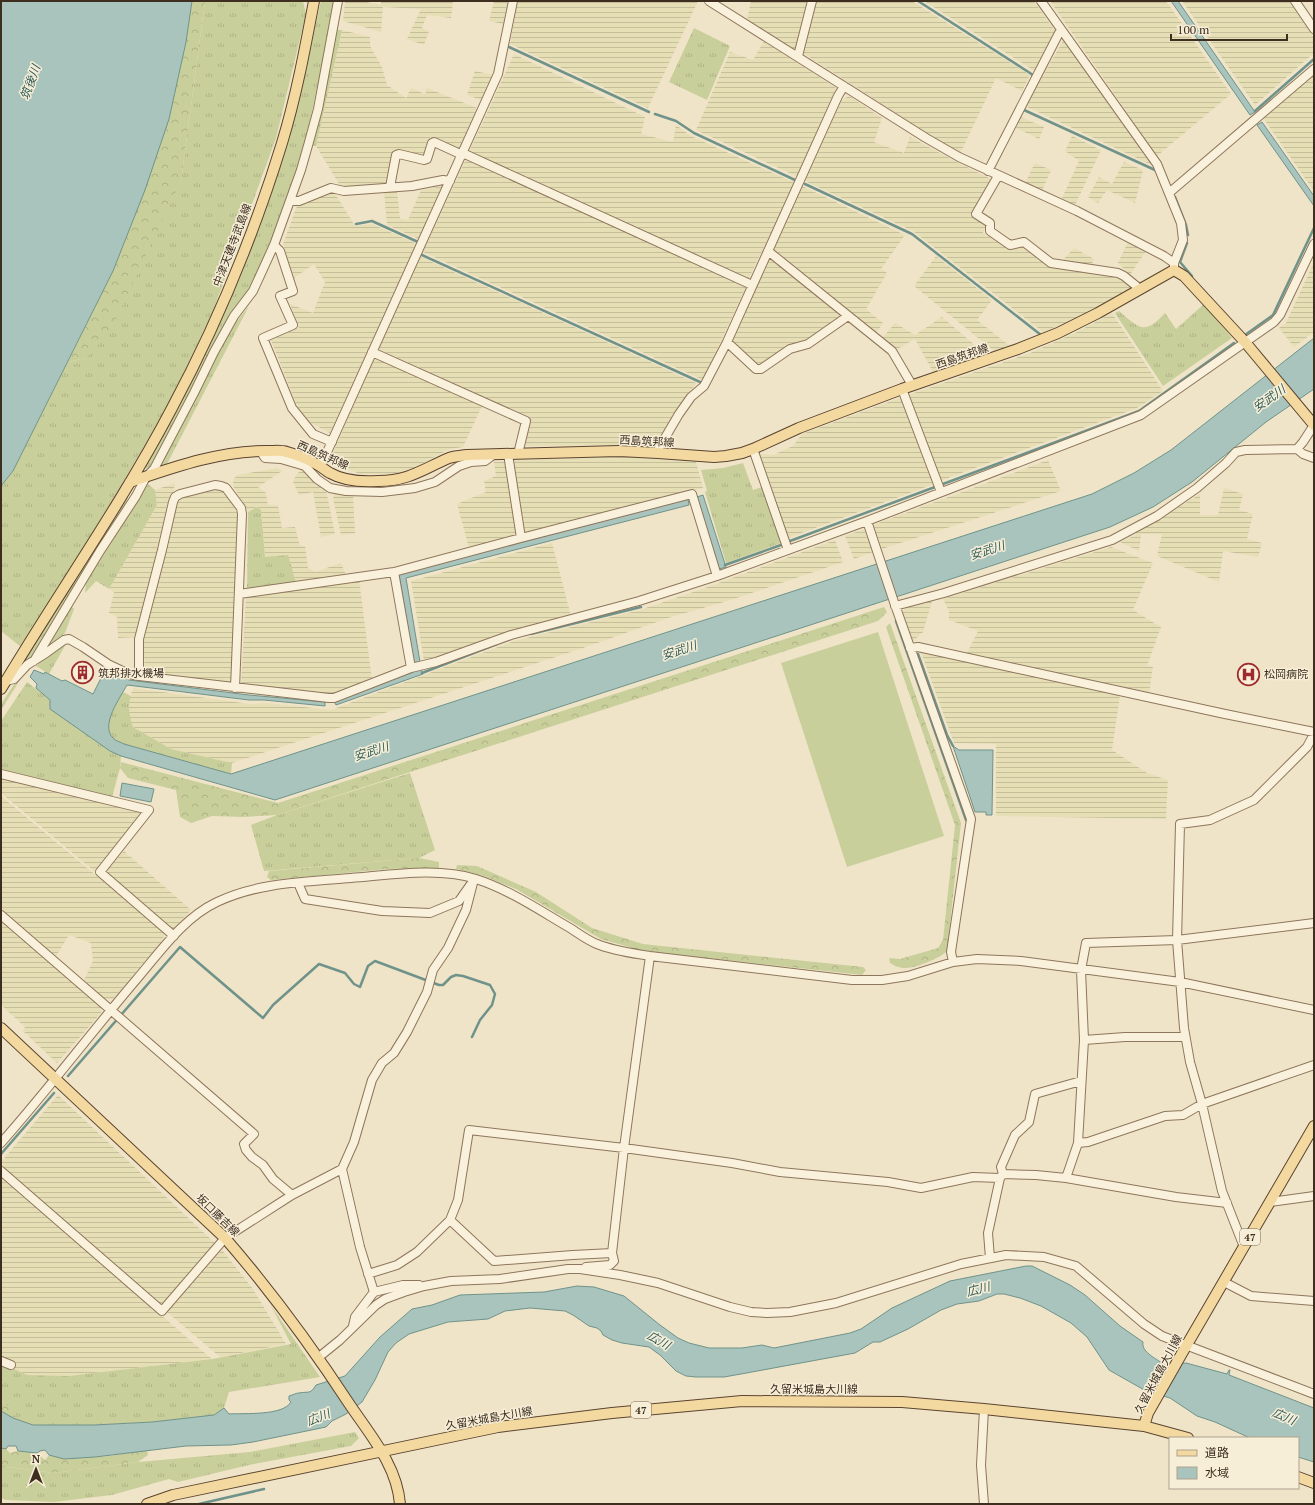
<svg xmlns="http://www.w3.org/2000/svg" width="1315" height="1505" font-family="'PT Serif','Noto Sans JP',serif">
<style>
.farmland{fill:url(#farmland-rules)}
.grass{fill:url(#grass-tufts)}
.forest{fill:url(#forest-crowns)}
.pitch{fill:#c9cf9b}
.water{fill:#a9c4bc;stroke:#6f938a}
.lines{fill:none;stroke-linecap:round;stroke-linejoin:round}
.stream{stroke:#6f938a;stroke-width:2.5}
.minor-casing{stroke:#8d765c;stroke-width:10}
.major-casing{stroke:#5b4430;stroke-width:12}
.minor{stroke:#faf1dc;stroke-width:8}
.major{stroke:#f3d9a0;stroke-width:10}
.labels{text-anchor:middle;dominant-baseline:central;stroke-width:3;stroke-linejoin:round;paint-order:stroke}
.shield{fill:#f7eed8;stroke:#756857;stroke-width:1}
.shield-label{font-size:10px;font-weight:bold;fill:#3d2e20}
.street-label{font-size:11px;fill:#3d2e20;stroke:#f7eed8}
.poi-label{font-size:11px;fill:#3d2e20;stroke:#f7eed8;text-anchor:start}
.water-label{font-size:12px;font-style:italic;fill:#2f5d5a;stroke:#f7eed8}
</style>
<defs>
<pattern id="farmland-rules" width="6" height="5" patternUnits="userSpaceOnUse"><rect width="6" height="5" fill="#e6deb5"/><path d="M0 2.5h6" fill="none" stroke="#c6bf9b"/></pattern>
<pattern id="grass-tufts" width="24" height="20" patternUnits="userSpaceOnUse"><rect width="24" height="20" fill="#c9cf9b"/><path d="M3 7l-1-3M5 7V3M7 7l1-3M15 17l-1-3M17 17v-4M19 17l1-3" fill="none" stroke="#aeb285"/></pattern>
<pattern id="forest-crowns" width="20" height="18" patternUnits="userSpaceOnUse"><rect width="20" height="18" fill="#c9cf9b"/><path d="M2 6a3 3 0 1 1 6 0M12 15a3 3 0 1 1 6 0" fill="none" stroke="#aeb285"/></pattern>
</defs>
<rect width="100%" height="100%" fill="#f0e4c8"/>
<!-- farmland -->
<path class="farmland" d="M345,1H362L381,5V1H453L451,18L427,15L422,28L429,31L424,45L407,39L421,9L383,7L381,32L343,21Z
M494,1H508L503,24L489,21Z
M518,1L572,2L698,1L648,108L510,44Z
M751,1H807L795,50L747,20Z
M816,1H912L1030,75L1022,91L996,78L960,154L803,53Z
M924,1H1034L1055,31L1036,72Z
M1050,1H1166L1231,94L1157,156Z
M1182,1H1289L1314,38V53L1255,105Z
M342,30L370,37V46L382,67L387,85L406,98L411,88L425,94L427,88L477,108L460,149L430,137L425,157L394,150L387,184L341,187L316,146Z
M764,41L836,88L798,177L696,130L730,52L753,60Z
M1063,41L1154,166L1025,106Z
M514,54L645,117L641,134L673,142L676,125L691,136L795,183L748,280L469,152Z
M475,71L493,75L481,100L467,95Z
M1314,73V191L1263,118Z
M849,96L882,118L874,142L904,153L910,137L955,161L991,179L972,215L986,225L983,233L1009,249L1023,246L1051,267L1117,278L1131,287L1089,313L1043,332L913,231L805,181L842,100Z
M1021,117L1044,127L1039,139L1016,128Z
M1072,136L1101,150L1075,205L1062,198L1079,161L1065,151Z
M466,159L746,287L703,380L423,252Z
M1124,162L1143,170L1135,203L1107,190L1098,203L1088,197L1099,177L1112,184Z
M1035,163L1051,170L1042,191L1025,183Z
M443,186L419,239L387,225L384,192L397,191L400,219L408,220L421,190Z
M802,186L905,235L881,269L887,273L866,309L883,323L876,333L773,249Z
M334,192L355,226L372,224L417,244L330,433L311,423L297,406L271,340L299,328L290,304L313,313L325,282L314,264L294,278L283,244L297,206Z
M1128,242L1146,251L1130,275L1118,263Z
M1074,248L1094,259L1091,266L1061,262Z
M936,256L992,300L977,320L1010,346L994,351L914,286Z
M421,257L696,383L654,447L614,445L522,446L531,418L378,349Z
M769,258L843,316L806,341L789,345L757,366L731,340Z
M1314,262V332L1294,347L1279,328L1286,323Z
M1112,313L1163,391L1137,408L940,481L908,395L1030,353L1077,332Z
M942,317L983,352V356L933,372L915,339L896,350L882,338L895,323L915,335Z
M375,356L483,404L463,447L450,449L410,470L392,474H360L329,462Z
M902,397L934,484L788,538L759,454L773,455L793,446L802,434Z
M624,457L696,462L703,488L524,533L514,460Z
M1048,460L1061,491L882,549L873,525Z
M506,461L517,534L469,548L457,504L486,492L484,481L496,476L494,462Z
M278,468L282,471L258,487L266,493L268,505H278L282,528L295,527L300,546H305L308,568L315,572L341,563L346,575L296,583L265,557L261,510L257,507L248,511L233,486V480L237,475Z
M302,469L326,490L335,534L321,537L313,492L299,495L293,482L296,475Z
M175,483L173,496L167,505L137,637L118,638L117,617L109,613L114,592L109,589L157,505L155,490Z
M1224,488L1243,494L1239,510L1253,514L1247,539L1262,543L1258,557L1223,551L1219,582L1157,556L1162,534H1141L1139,551L1120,542L1136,535V532L1165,516L1200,494V515H1218Z
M222,489L238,513L232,685L145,672L143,637L178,498Z
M335,494L353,495L355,533L341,535L333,498Z
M864,529L873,552L854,559L845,536Z
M835,540L843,562L731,600L668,618L583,648L232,763L171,749L133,727L129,715V701L133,688L250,704L267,703L331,710L514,641L640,610L702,589Z
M552,543L571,616L508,633L424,661L411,581Z
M1111,547L1153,563L1133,610L1161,627L1147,666L1153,667L1149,694L966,655L978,631L949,620V611L943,599Z
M359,579L372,680L330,695L241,685L246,596Z
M932,601L923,632L913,641L902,613L906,607Z
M921,652L1120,695L1112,750L1147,773L1168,780L1166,819L996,816V744L954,743Z
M4,778L144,813L95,872L1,793V781Z
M1,796L165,933L161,943L113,999H105L84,980L93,961L91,943L69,935L56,956L1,909Z
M124,851L191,910L173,929L105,871Z
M1,920L101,1006V1013L57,1063L23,1031L25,1027L1,1005Z
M58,1095L217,1245L162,1306L1,1168V1162Z
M1,1177L212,1359L69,1376L27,1375L13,1369L15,1363L1,1356Z
M222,1250L253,1289L286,1344L220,1357L167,1312Z"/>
<!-- grass -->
<path class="grass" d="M205,1H303L306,14L276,138L213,311L167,408L82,551L21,647L1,631V486L13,471L68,362L86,358L181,181Z
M321,1H334L330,25L305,145L271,244L251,290L223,328L151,468L142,469L177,411L225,311L257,232L287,143Z
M694,28L730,46L707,100L669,82Z
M337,30H342L316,146L311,145Z
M1204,304L1232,338L1163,386L1115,313L1119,311C1139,328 1144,336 1165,313L1176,329Z
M249,306L167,464L158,468L229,331Z
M743,463L753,490L762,487L781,543L726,563L705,492L707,491L701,470L723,468Z
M148,484L155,490L157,505L109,589L96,581L85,593L86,582Z
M125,497H128L124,509L32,656L20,667Z
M257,507L261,510L265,557L288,555L296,583L247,591L248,512Z
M70,605L74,609L65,633L43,650Z
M66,644L49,674L36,666L59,647Z
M27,669L1,710V704L21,674Z
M27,682L50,700L51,709L110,751L121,756L120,768L112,797L1,769V721Z
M123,692L131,696C127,706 130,717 133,727L171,749L232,763L231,774L124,744C121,742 116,741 113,738C100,726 117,703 123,692Z
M410,773L435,850L419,858L264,871L251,825L277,815Z
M270,1304L320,1377L229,1392L224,1408L214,1415L152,1422L94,1425H33L13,1418L15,1413L1,1400V1363L27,1375L69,1376L212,1359L291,1344Z
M355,1432L359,1438L351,1446L249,1465L178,1482L169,1479L112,1495L54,1502L6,1500L1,1498V1465L9,1467L54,1473L138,1462L250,1452Z"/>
<!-- forest -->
<path class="forest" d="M192,1H205L181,181L110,332L86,358L68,362L113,271L169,119L186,42Z
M884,607L887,612L878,621L277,815L243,817L212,816L191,823L180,817L176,790L128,778L120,768L121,762L278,803Z
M890,623L961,823L947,951C939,959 914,969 902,968C898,967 893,965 890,963L889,958L900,959L938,948L943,940L955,825L886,627Z
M419,858L439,862V868L388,869L271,880L267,877L269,871Z
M457,865L477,866L536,892L592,928L643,944L863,967L866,970L862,975L643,951L601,939L516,889L481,875L456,869Z
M1,1400L16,1413L13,1418L1,1411Z
M1,1448L6,1449L10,1453L18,1451L37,1453L45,1460L49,1455L64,1459L109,1456L147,1450L148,1455L138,1462L54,1473L9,1467L1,1465Z"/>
<!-- pitch -->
<path class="pitch" d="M878,632L944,836L847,867L781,663Z"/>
<!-- water -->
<path class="water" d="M1,1H192L186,42L169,119L145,190L113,271L13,471L1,486Z
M1171,1H1178L1255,112L1250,115Z
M1262,122L1314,196V206L1257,125Z
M1314,338V389L1266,422L1192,482L1153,507L1110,527L275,800L121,756L110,751L50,709V700L36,688L37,684L30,677L34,670L44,674L45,672L62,681L65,680L93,694L106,668L129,680L249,695L325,702V706L264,700H249L127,685C120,698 100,725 113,738C115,741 121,742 124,744L231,774L1092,494L1134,473L1171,450Z
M703,495L726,567L719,569L697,497Z
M688,499L689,505L406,578L420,662L414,663L399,574Z
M421,669L423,674L336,705L334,701Z
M953,746L959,750H993L992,815H986V812H975Z
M122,783L154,789L151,802L120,796Z
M1026,1266H1032L1070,1285L1085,1295L1120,1326L1143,1342C1141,1353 1158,1359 1166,1366L1186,1363L1227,1374L1229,1370H1230L1229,1375L1314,1408V1462L1298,1457V1438H1250L1215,1422L1197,1416L1170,1398L1146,1391L1109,1370L1087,1337L1071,1323L1041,1306L1020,1298L1004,1294H997L979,1301L957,1304L941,1310L908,1329L880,1342H873L855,1353L741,1374L724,1377H696L686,1376L676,1371L660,1355L649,1347L622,1343L612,1340L603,1335L601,1331L597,1328L589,1326L573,1315L565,1311L530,1308L505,1311L488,1319L448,1322L409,1334L396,1343L388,1352L375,1380L362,1402L346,1414L332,1421L326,1427L253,1442L231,1445L186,1446L95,1457L64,1459L49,1455L45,1450L40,1451L37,1453L18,1451L16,1446H8L6,1449L1,1448V1411L13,1418L33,1425H94L152,1422L214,1415L224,1408L229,1414C244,1413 283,1416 291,1402L289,1400V1396C293,1395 296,1393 299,1393C309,1391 310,1395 316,1385L345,1376L380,1337L412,1309L432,1305L460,1295L544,1292L577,1286L594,1287L624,1296L660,1325L678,1338L689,1343L709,1348H742L762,1345L774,1348L850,1333L861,1329L892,1308L950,1281Z"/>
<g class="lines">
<!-- stream -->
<path class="stream" d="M918,1L1033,75L1032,77
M509,47L649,112
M1024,110L1155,170
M1255,111L1314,59
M655,114L676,121L694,133L795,180
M805,184L912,234L1041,335
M1175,197L1186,225L1188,235
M356,224L372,221L418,242
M1187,243L1180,262L1192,276
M422,255L700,382
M1245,335L1273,315L1314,228
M943,484L1139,411L1234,343
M790,541L935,487
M725,565L781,545
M896,621L966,820
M531,634L641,607
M918,654L947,735L953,746
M422,673L497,644
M68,1076L180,947L263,1018L273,1005L319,964L345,973L354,984L360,987L368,966L375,961L439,985H443L451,977L456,975L463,976L490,985L495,994L492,1005L480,1020L472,1037
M1,1154L54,1093
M199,1504L264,1489"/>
<defs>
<path id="minor" d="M709,1L926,138L959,157L1077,211L1164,256L1174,263
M1041,1L1157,164L1181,223L1183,240L1174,263V267
M1295,1L1314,29
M798,56L812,1
M988,171L1059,33L1062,31
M998,176L976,214L990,223V231L1010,245L1024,242L1051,263L1118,273L1124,276L1140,289
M390,187L396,155L399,154L424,160L427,159L432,143L434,142L458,153L467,155L752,285
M1169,193L1314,69
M291,201H299L331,188L344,191L412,186L443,180L450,181
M274,245L280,251L293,291L280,296L293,325L263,338L292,408L313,434L332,442
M768,251L892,351L912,385
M727,342L756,369H761L790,349L808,344L848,316
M372,352L526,421L518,454
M902,389L941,492
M753,449L788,550
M1297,449L1303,454L1314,458
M262,451L263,455L265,458L281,459L305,466L317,479L330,488L346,491L382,492L415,488L435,482L459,466L471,462L485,461L493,455
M658,453L659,448L679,414L691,397L704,386L727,342L838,96L844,86
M319,465L323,461L498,74L513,1
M867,521L894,602L971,819L951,952L953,962
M521,538L692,494L717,576
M394,572L411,668
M239,594L394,572L521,538L508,454
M895,606L944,593L1112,540L1157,516L1197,488L1226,463L1236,452L1245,450L1297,449L1303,442L1314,425
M910,648L918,647L1225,714L1314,732
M34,661L100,551L136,496L146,477L154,469L194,393L214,352L234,316L253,291L274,245L301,170L309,142L318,109L338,1
M6,681L14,679L27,665L46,653L64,640L69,639L83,647L108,664L129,674L139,676
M235,688L242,514L241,508L226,488L221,486L215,485L180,494L175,497L173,502L162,550L139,639V676L329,698H334L411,668L436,662L511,635L639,601L717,576L867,521L1141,415L1274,322L1280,315L1314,244
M1,774L149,810L100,872L174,936
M298,883L305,899L382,911L430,913L459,901L471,884
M1,915L254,1134L244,1144L246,1150L252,1157L263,1165L273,1179L292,1195
M1084,1040L1125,1037H1185
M1,1143C48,1090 90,1034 136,980C160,952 183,918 217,902C259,882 306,882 351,878C390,875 438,867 476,879C510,890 539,910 570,928C578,933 587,940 597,944C614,951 632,953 650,956L852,980H882L908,976L953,962L977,959L1021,961L1180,982L1314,1010
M1078,1143L1084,1040L1081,970L1086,943L1177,940L1314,923
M342,1169L360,1247L374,1292
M1,1171L162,1311L225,1238L292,1195L342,1169L354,1142L372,1080L382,1063L394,1053L407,1032L427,992L433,970L448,948L466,910L474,879
M1003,1174L1001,1167L1015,1135L1029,1122L1035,1094L1081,1081
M1066,1178L1176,1197L1227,1203
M1270,1202L1314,1196
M450,1220L494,1261L573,1255L612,1253
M1244,1247L1222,1191L1202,1104L1190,1062L1184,1028L1177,940L1180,824L1210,820L1254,800L1307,747L1314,734
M990,1258L988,1233L1000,1178L1003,1174L1036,1175L1066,1178L1078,1143L1088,1142L1165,1116L1183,1115L1202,1104L1314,1065
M586,1267L610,1265L614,1261L612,1253L624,1148L650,956
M368,1274L397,1265L417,1252L450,1220L458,1200L469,1130L624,1148L732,1163L780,1172L888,1182L921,1188L973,1177L1000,1178
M1224,1282L1251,1296L1314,1301
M353,1326L355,1317L374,1292L403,1285H419
M319,1357L340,1340L376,1305L385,1299L404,1292L424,1286L451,1281L500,1279L568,1269H580L620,1275L658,1283L730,1307L751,1312L767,1313L790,1312L836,1303L961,1264L1006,1255L1044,1257L1076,1266L1144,1324L1162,1336L1314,1394
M1,1361L11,1365
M984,1504L981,1465L984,1409"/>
<path id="major" d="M130,482C174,467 222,450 269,451C275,451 281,450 287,452C298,455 308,459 318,465C322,467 326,471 330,473C344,481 362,482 378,481C409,481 423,469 449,458C455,456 461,456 467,455L619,451L658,453L714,457L726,456L742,453L753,449L799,428L902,389L1018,349L1058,333L1098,313L1174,270L1184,276L1245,342L1314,425
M1,689C57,595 121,505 172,408C217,324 254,234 282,143C296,97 305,49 314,1
M1,1028L225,1238C271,1291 312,1347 350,1405C371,1436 397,1466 400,1504
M1144,1426L1148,1413L1185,1348L1314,1126
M1298,1477L1314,1483
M147,1504L173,1495L498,1427L612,1413L742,1401L902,1402L984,1409L1144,1426L1188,1438"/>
</defs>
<!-- minor casing -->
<use href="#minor" class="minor-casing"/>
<!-- major casing -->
<use href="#major" class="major-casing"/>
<!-- minor -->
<use href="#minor" class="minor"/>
<!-- major -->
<use href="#major" class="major"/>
</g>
<!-- icons -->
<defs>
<symbol id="building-ring" viewBox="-11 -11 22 22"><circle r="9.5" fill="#f7eed8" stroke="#9e2a2b" stroke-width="1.5"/><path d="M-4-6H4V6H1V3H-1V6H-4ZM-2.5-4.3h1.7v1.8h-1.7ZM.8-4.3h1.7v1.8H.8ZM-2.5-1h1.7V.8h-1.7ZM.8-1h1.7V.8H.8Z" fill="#9e2a2b"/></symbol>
<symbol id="hospital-ring" viewBox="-11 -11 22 22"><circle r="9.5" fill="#f7eed8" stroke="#9e2a2b" stroke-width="1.5"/><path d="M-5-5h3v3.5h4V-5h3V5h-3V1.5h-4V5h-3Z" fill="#9e2a2b"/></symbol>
</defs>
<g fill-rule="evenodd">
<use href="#building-ring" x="70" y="660" width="25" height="25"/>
<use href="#hospital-ring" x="1236" y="662" width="25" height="25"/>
</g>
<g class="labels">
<!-- shield labels -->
<g class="shield">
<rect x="1240" y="1229" width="20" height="16" rx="3"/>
<rect x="631" y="1402" width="20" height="16" rx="3"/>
</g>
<g class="shield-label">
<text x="1250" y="1237">47</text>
<text x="641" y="1410">47</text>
</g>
<!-- street labels -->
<g class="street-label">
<text transform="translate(232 245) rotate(-69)">中津天建寺武島線</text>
<text transform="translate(962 356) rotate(-19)">西島筑邦線</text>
<text transform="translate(647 441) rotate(3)">西島筑邦線</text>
<text transform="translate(323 455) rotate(24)">西島筑邦線</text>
<text transform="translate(218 1215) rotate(44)">坂口藤吉線</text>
<text transform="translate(1158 1374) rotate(-62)">久留米城島大川線</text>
<text x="814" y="1389">久留米城島大川線</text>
<text transform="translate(489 1418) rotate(-10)">久留米城島大川線</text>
</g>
<!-- poi labels -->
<g class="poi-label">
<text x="98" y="673">筑邦排水機場</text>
<text x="1264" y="674">松岡病院</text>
</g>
<!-- water labels -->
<g class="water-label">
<text transform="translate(30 82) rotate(-70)">筑後川</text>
<text transform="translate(1269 398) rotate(-35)">安武川</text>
<text transform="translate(987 550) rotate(-18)">安武川</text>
<text transform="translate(679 650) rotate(-18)">安武川</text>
<text transform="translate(371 751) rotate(-18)">安武川</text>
<text transform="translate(978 1289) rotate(-14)">広川</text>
<text transform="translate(659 1340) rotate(29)">広川</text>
<text transform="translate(1284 1416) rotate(23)">広川</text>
<text transform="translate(318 1417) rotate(-22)">広川</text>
</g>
</g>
<!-- border -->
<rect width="1315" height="1505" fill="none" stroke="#3d2e20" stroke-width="4"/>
<!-- legend -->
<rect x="1169" y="1437" width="130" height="52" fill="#f7eed8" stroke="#ada18e"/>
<rect x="1177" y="1450" width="20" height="6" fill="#f3d9a0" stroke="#ada18e"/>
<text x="1205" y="1457" font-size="12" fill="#3d2e20">道路</text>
<rect x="1177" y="1467" width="20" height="12" fill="#a9c4bc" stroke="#ada18e"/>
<text x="1205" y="1477" font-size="12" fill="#3d2e20">水域</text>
<!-- north arrow -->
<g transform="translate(36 1469)" stroke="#f7eed8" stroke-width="3" paint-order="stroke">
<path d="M0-3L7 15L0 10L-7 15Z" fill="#3d2e20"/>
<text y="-6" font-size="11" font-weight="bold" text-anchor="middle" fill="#3d2e20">N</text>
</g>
<!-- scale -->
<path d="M1171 34v6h116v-6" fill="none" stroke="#3d2e20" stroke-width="2"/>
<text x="1177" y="34" font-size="12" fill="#3d2e20" stroke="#f7eed8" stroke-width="3" paint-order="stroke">100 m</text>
</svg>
